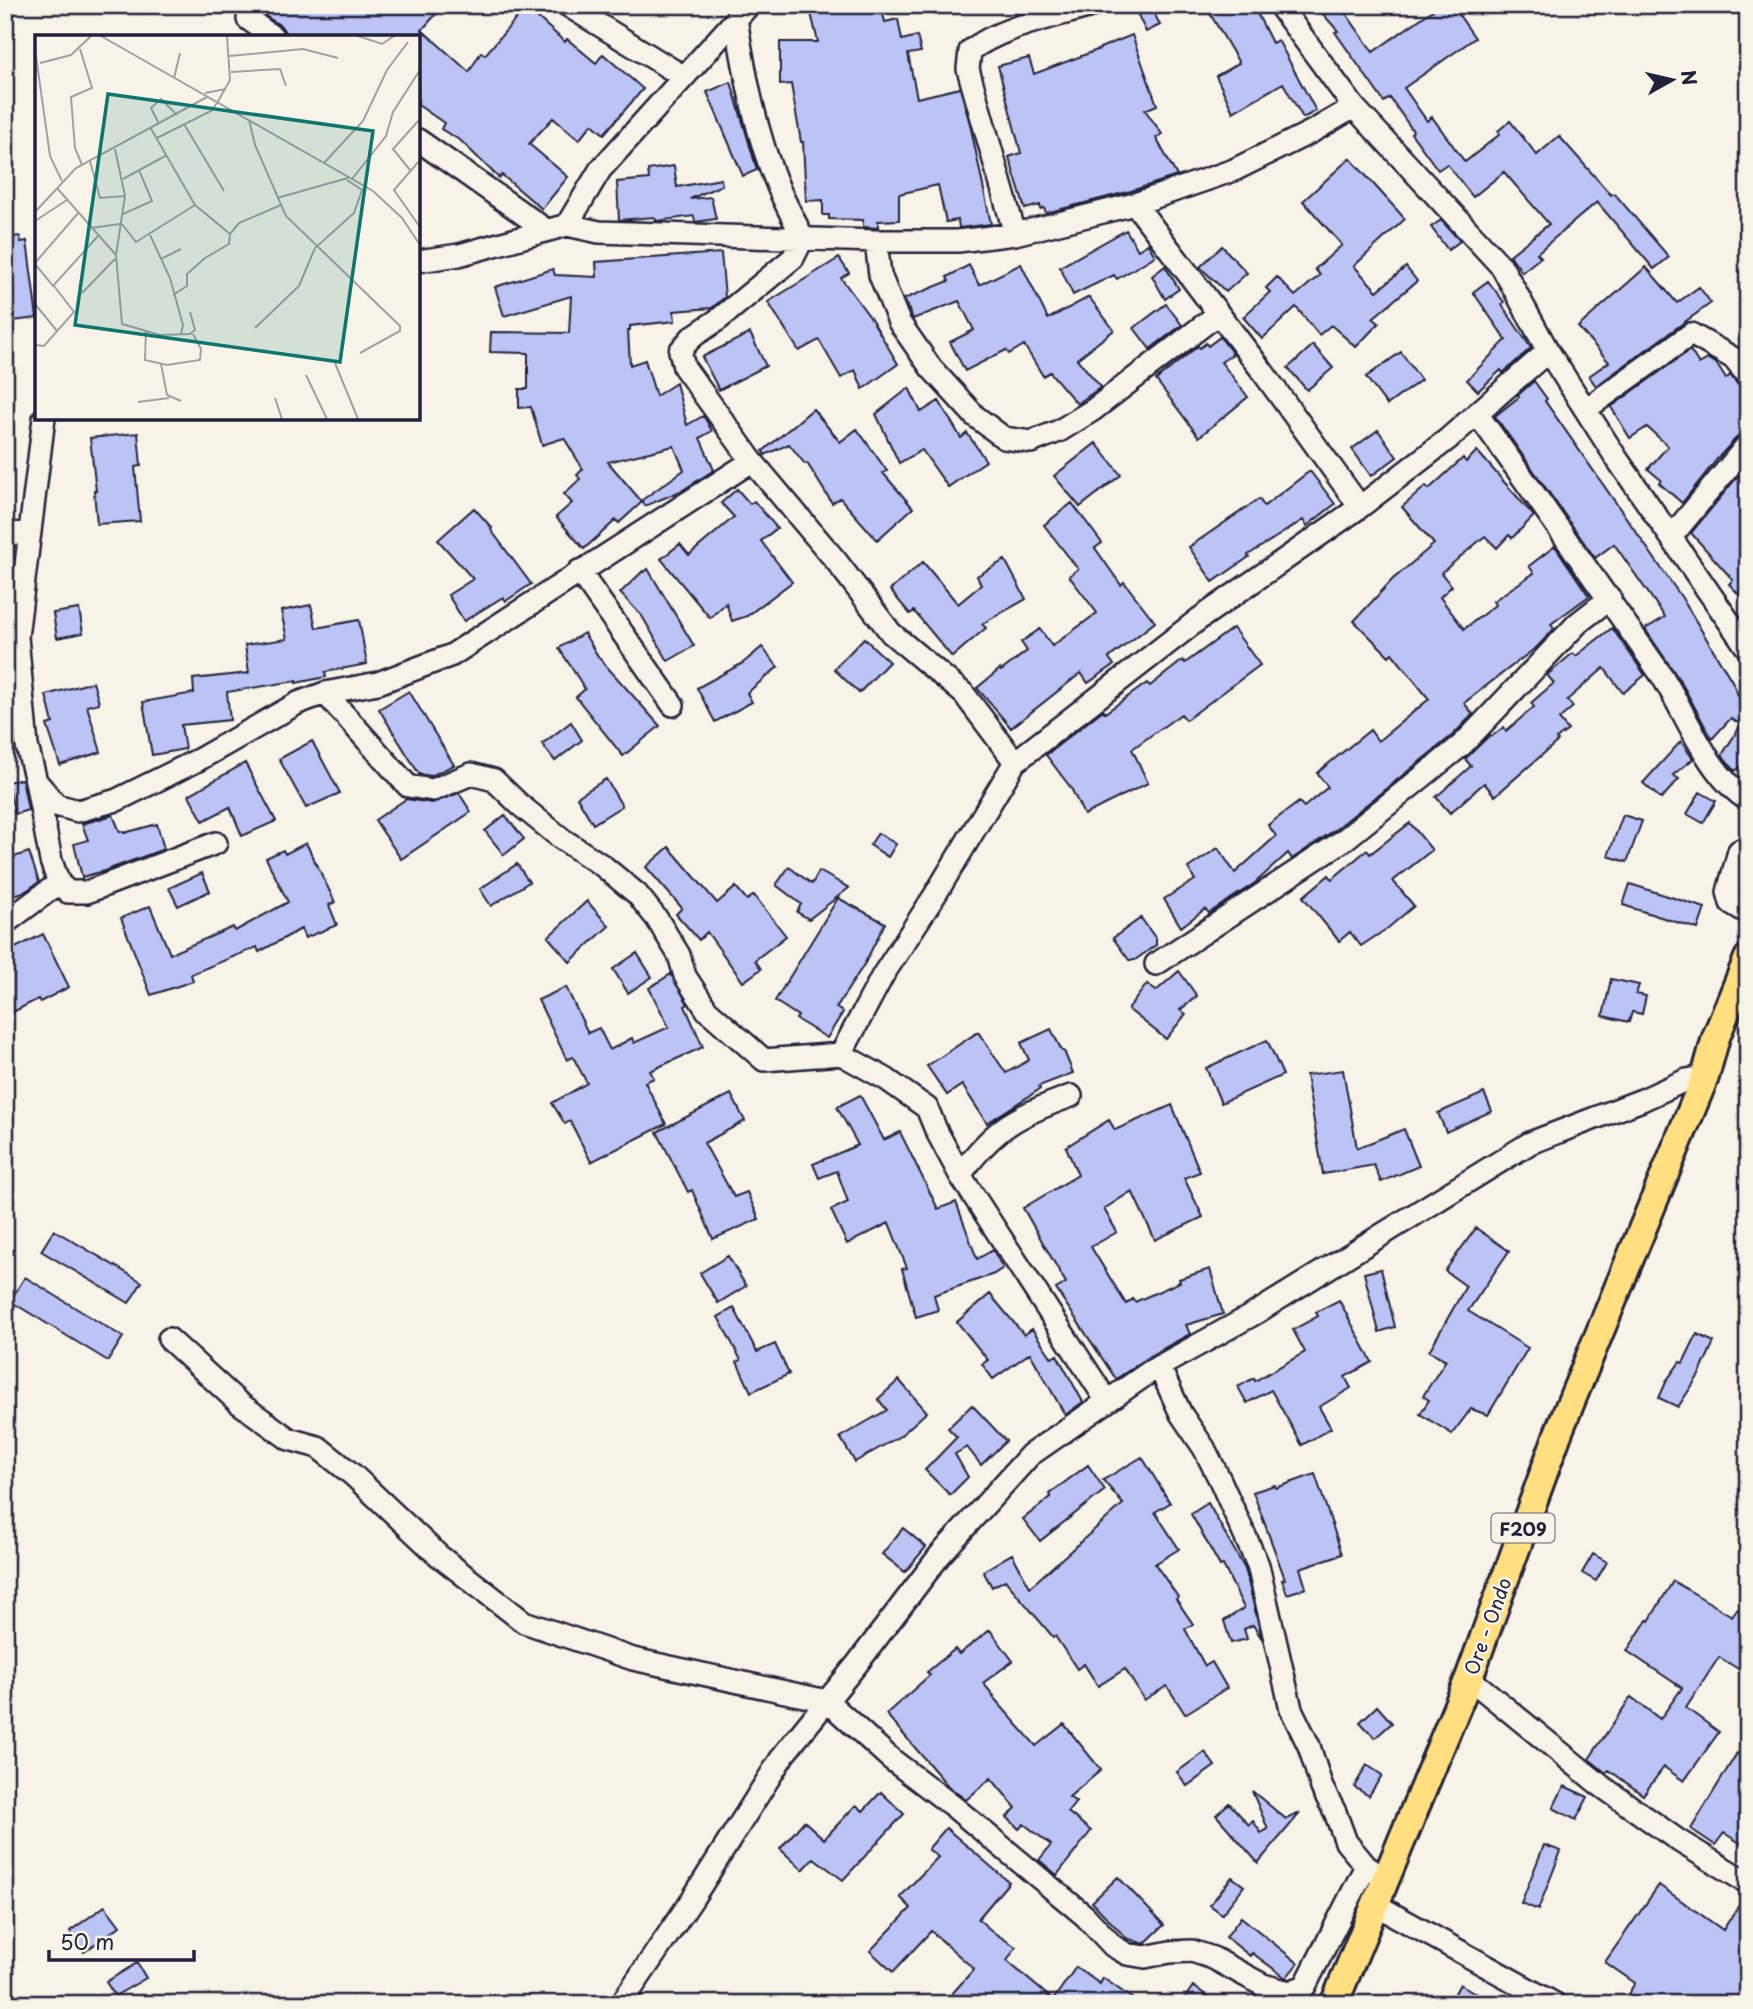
<svg xmlns="http://www.w3.org/2000/svg" width="1753" height="2009" font-family="'Playpen Sans',sans-serif">
<style>
.building{fill:#bcc4f6;stroke:#22223b;stroke-width:2}
.lines{fill:none;stroke-linecap:round;stroke-linejoin:round}
.minor-casing{stroke:#22223b;stroke-width:26}
.major-casing{stroke:#22223b;stroke-width:32}
.minor{stroke:#f7f3e8;stroke-width:21}
.major{stroke:#ffdf80;stroke-width:26}
.labels{text-anchor:middle;dominant-baseline:central;stroke-width:5;stroke-linejoin:round;paint-order:stroke}
.shield{fill:#f7f3e8;stroke:#62616f;stroke-width:2}
.shield-label{font-size:18px;font-weight:bold;fill:#22223b}
.street-label{font-size:19px;fill:#22223b;stroke:#f7f3e8}
.inset-road{fill:none;stroke:#a29fa3;stroke-width:2}
.view{fill:#0f766e;fill-opacity:0.15;stroke:#0f766e;stroke-width:3.5}
.inset-edge{fill:none;stroke:#22223b;stroke-width:3.5}
</style>
<rect width="100%" height="100%" fill="#f7f3e8"/>
<filter id="ink" filterUnits="userSpaceOnUse"><feTurbulence type="fractalNoise" baseFrequency=".0143" numOctaves="2"/><feDisplacementMap in="SourceGraphic" scale="14" xChannelSelector="R" yChannelSelector="G"/><feConvolveMatrix kernelMatrix="1 2 1 2 8 2 1 2 1" color-interpolation-filters="sRGB"/></filter>
<g filter="url(#ink)">
<!-- building -->
<path class="building" d="M248,5H444L422,30L469,72L481,52L485,55L526,7L565,42L567,39L596,63L603,54L643,89L604,134L592,124L579,140L553,118L529,144L568,177L542,209L502,175L499,178L461,141L441,129L444,123L418,105V35L416,37H288L281,26Z
M809,5H881L885,22L898,19L902,40L917,36L921,52L908,54L917,98L960,88L970,124L991,224L959,228L958,220L946,222L938,185L899,194V220L878,221V228L863,227V220L829,219V215H823V200L806,201L803,142H801L791,84L780,85V42H818Z
M1147,5H1150L1160,25L1146,32L1136,11Z
M1205,5H1253L1272,43L1278,40L1316,111L1303,118L1283,83L1233,112L1216,76L1239,63Z
M1315,5H1340L1373,52L1440,5H1452L1475,38L1404,88L1427,121L1432,117L1465,162L1500,134L1498,131L1510,121L1537,155L1559,136L1611,195L1614,193L1669,257L1654,269L1597,202L1537,253L1541,257L1522,272L1510,255L1549,224L1504,172L1473,197L1447,164L1438,170L1411,133L1413,131L1390,98L1384,102L1335,32L1338,31Z
M1132,35L1157,105L1145,110L1162,134L1156,138L1177,176L1131,191L1046,213L1044,208L1040,209V205L1025,209L1009,157L1021,153L998,66L1029,58L1034,74L1100,49V48Z
M731,82L757,170L743,176L707,92Z
M1350,158L1405,219L1354,266L1377,291L1406,267L1417,281L1373,318L1379,323L1356,347L1331,325L1319,335L1296,307L1262,339L1243,317L1270,292L1266,288L1277,277L1295,296L1320,275L1315,269L1342,245L1303,201Z
M674,166L677,187L721,179L722,185L690,199L711,197L716,219L695,222L694,216L657,221L654,217L619,220L617,182L649,179L648,170Z
M1441,220L1460,241L1448,250L1431,227Z
M1126,230L1138,250L1148,244L1155,256L1117,279L1114,275L1073,295L1060,267Z
M20,236L21,242L27,241L37,318L5,322V238Z
M1222,246L1247,273L1226,292L1200,267Z
M721,253L725,297L712,308L674,311L675,321L630,326V330H628L630,365L645,360L656,396L676,383L687,425L703,416L706,420L712,431L700,438L714,470L683,490L645,506L642,500L684,470L674,446L608,462L642,502L619,523L616,520L584,549L556,517L572,503L564,494L580,479L577,475L583,469L564,438L542,445L531,407L519,408V389H528V353L490,352L491,332L569,333L571,296L504,316L495,287L553,269L555,275L597,277L596,262Z
M839,258L849,273L841,278L872,320L898,364L863,389L855,370L841,378L819,340L799,351L768,302Z
M1021,264L1048,319L1089,297L1114,330L1077,359L1101,387L1077,404L1050,372L1043,376L1024,345L1009,354L1006,350L965,371L950,342L974,330L959,301L913,319L904,299L949,281L947,277L969,265L979,285Z
M1165,266L1179,289L1165,299L1152,276Z
M1646,267L1677,303L1699,287L1711,303L1596,386L1589,376L1609,362L1578,327Z
M1488,281L1504,302L1502,305L1531,348L1503,373L1501,370L1478,391L1467,380L1506,340L1473,292Z
M1166,304L1182,325L1150,349L1134,328Z
M750,333L766,366L719,390L702,357Z
M1220,337L1233,354L1221,362L1248,397L1199,437L1156,380L1198,346L1200,348L1206,343L1208,346Z
M1313,345L1333,368L1307,390L1288,368Z
M1690,350L1699,364L1708,359L1716,363L1726,379L1730,375L1738,385L1748,389V428L1738,436L1718,458L1682,503L1659,483L1661,480L1648,469L1668,446L1647,427L1630,438L1611,407Z
M1401,352L1421,380L1387,405L1366,377Z
M1534,381L1547,399L1545,401L1682,598L1732,681L1738,695L1743,693L1748,704V762L1735,771L1722,755L1741,725L1731,718L1712,739L1681,682L1645,629L1665,617L1614,544L1595,558L1495,416L1519,397L1518,395Z
M909,388L921,412L939,401L961,438L967,433L986,461L948,487L922,450L899,463L876,414Z
M813,409L840,442L857,429L887,471L883,473L913,508L877,540L840,498L832,503L807,463L805,464L789,444L765,455L763,451Z
M1378,430L1397,457L1371,476L1352,449Z
M138,433L141,466L135,467L140,521L97,524L94,491H96L90,438Z
M1096,443L1121,475L1080,507L1054,476Z
M1477,451L1534,516L1512,538L1509,535L1497,548L1485,536L1441,573L1452,586L1440,597L1464,629L1495,605L1493,601L1534,573L1529,566L1555,546L1589,596L1551,624L1554,629L1538,646L1464,703L1473,714L1454,734L1336,829L1292,859L1288,853L1255,883L1209,913L1205,909L1181,927L1164,899L1195,880L1188,868L1218,848L1235,873L1276,836L1268,825L1299,802L1304,807L1328,787L1317,773L1370,730L1378,741L1429,699L1392,653L1389,656L1354,621L1392,580L1434,544L1402,507L1426,486L1429,489L1463,458L1466,462Z
M1310,471L1335,504L1307,526L1303,520L1248,555L1249,557L1213,582L1189,547L1259,499L1264,506Z
M1738,476L1748,485V604L1729,584L1733,580L1691,533Z
M737,489L750,504L754,501L777,528L761,541L792,582L747,616L732,621L726,603L710,618L661,559L680,544L689,555L734,517L721,503Z
M1072,503L1102,543L1095,548L1121,585L1124,582L1155,622L1109,658L1114,665L1088,683L1081,673L1011,728L977,688L1000,669L1001,671L1027,651L1021,642L1040,629L1052,646L1097,613L1069,576L1078,569L1044,525Z
M474,508L492,528L491,530L531,584L506,601L503,597L464,621L448,595L473,579L438,540Z
M1005,560L1026,599L982,624L986,628L952,657L914,611L910,614L890,590L923,562L958,604L981,585L977,576Z
M648,569L694,646L668,661L642,616L620,593L643,571L644,572Z
M311,605L316,628L359,620L367,664L325,672L326,677L296,683V681L227,692L230,720L181,725L185,749L152,755L143,702L194,693L193,679L249,673L245,645L287,639L281,611Z
M79,609L83,633L57,638L53,613Z
M1233,628L1260,665L1186,720L1181,714L1132,749L1148,783L1084,815L1071,788L1046,755L1103,710L1105,713L1147,683L1150,686L1183,660L1185,663Z
M1612,628L1645,675L1623,693L1604,668L1567,700L1573,707L1559,719L1568,730L1556,739L1558,741L1495,796L1484,783L1450,813L1436,797L1471,766L1465,759L1490,735L1492,736L1504,727L1506,731L1534,707L1531,703L1554,683L1547,675L1573,653L1576,656Z
M584,633L599,658L660,726L623,756L576,697L585,689L559,648Z
M864,638L889,662L859,693L834,669Z
M762,647L778,667L747,693L752,702L715,722L697,688L743,663Z
M93,682L99,703L87,706L101,752L60,765L47,725L53,723L46,695Z
M409,691L454,765L431,776L419,774L379,709Z
M571,722L582,740L555,761L542,744Z
M312,741L340,793L306,808L279,759Z
M1681,741L1693,759L1673,775L1679,779L1661,799L1643,783Z
M245,763L276,821L242,836L230,807L203,821L189,795Z
M22,779L28,810L15,814L7,782Z
M606,779L622,806L593,824L577,797Z
M1700,792L1716,801L1703,823L1687,814Z
M459,793L471,812L401,859L375,820L406,799L432,803Z
M113,815L120,832L123,831L124,833L157,824L164,849L104,871L82,877L74,844L88,840L82,824Z
M505,815L524,839L504,855L485,831Z
M1623,815L1642,821L1627,862L1608,856Z
M1410,823L1432,850L1393,881L1414,906L1388,928L1361,946L1350,932L1339,941L1303,897L1329,875L1332,879L1367,850L1370,854Z
M878,833L896,844L888,857L870,845Z
M306,843L335,902L329,905L337,925L305,938L301,929L259,952L257,947L191,974L193,981L151,995L121,918L150,906L170,954L233,927L235,931L288,902L266,858L283,850L285,854Z
M669,847L717,903L736,887L747,900L754,895L786,936L755,960L761,969L743,982L707,932L699,940L676,914L682,908L646,867Z
M29,852L39,882L26,891L5,898V860Z
M517,864L529,882L491,906L480,889Z
M789,867L812,884L819,871L849,888L809,919L797,912L801,904L776,885Z
M202,873L210,891L178,906L169,888Z
M1630,884L1705,908L1698,929L1623,905Z
M838,898L885,923L865,963L836,1008L843,1012L827,1038L796,1019L798,1016L775,1001Z
M587,901L609,926L570,962L548,937Z
M1141,918L1156,939V945L1135,960H1129L1113,938Z
M43,934L69,987L40,1002L38,999L5,1016V953Z
M637,953L652,977L628,993L613,969Z
M1179,971L1197,996L1180,1010L1186,1014L1166,1039L1128,1009L1147,984L1156,991Z
M671,974L688,1004L685,1006L703,1047L650,1071L654,1078L645,1082L666,1124L591,1162L570,1121L565,1124L552,1103L587,1083L573,1057L567,1060L538,1000L566,987L588,1033L599,1028L610,1050L632,1038L634,1043L669,1027L649,988Z
M1611,979L1639,985L1636,994L1646,996L1642,1014L1632,1012L1629,1022L1603,1016Z
M1051,1029L1062,1051H1064L1073,1073L1039,1086L1040,1089L987,1123L962,1085L947,1095L927,1066L978,1032L1006,1073L1029,1060L1021,1043Z
M1267,1040L1283,1075L1221,1103L1206,1068Z
M1343,1070L1357,1148L1404,1129L1419,1166L1381,1182L1374,1165L1323,1174L1306,1075Z
M1484,1093L1492,1111L1446,1132L1438,1113Z
M731,1094L745,1121L704,1143L734,1197L747,1192L759,1219L713,1239L692,1190L688,1192L657,1132Z
M860,1095L884,1140L900,1132L938,1209L956,1202L977,1259L993,1250L1003,1268L994,1274L934,1295L938,1310L916,1317L902,1269L907,1268L889,1223L847,1244L831,1210L848,1202L837,1171L819,1178L813,1164L858,1145L837,1107Z
M1172,1105L1200,1172L1184,1178L1203,1217L1155,1240L1132,1191L1104,1209L1117,1232L1091,1247L1126,1304L1133,1299L1135,1302L1180,1282L1179,1279L1210,1269L1223,1314L1186,1325L1190,1334L1153,1354L1116,1379L1056,1289L1066,1283L1023,1208L1078,1175L1066,1147L1109,1120L1115,1130Z
M1476,1228L1509,1251L1468,1311L1528,1348L1488,1415L1471,1409L1452,1434L1420,1414L1429,1400L1423,1396L1446,1360L1429,1351L1466,1286L1445,1271Z
M54,1230L142,1282L129,1303L41,1251Z
M728,1256L746,1286L718,1303L700,1273Z
M1381,1269L1395,1327L1379,1332L1364,1273Z
M25,1277L123,1337L108,1361L10,1301Z
M990,1294L1024,1335L1032,1329L1052,1358L1057,1355L1083,1402L1065,1415L1030,1353L993,1379L982,1364L988,1360L957,1322Z
M1339,1300L1372,1362L1345,1377L1351,1388L1319,1407L1331,1428L1302,1445L1271,1390L1247,1403L1238,1387L1254,1378L1255,1381L1305,1352L1293,1330L1318,1316L1316,1312Z
M734,1308L757,1352L775,1344L789,1374L751,1392L737,1362L741,1360L718,1317Z
M1697,1334L1714,1342L1699,1375L1678,1407L1659,1398L1667,1380L1680,1362L1683,1363Z
M899,1380L927,1412L900,1436L855,1462L840,1437L887,1410L878,1399Z
M972,1405L1006,1441L981,1465L967,1447L955,1454L968,1477L950,1495L925,1470L957,1437L948,1428Z
M1142,1457L1170,1503L1155,1512L1179,1549L1155,1564L1178,1597L1176,1599L1193,1624L1185,1629L1205,1666L1212,1662L1227,1688L1185,1714L1167,1686L1144,1700L1125,1669L1098,1686L1084,1664L1077,1669L1055,1636L1053,1637L1005,1580L992,1587L983,1571L1012,1554L1030,1587L1123,1504L1103,1480Z
M1088,1465L1105,1490L1040,1541L1023,1519L1051,1497L1049,1494Z
M1315,1474L1342,1554L1300,1568L1306,1588L1287,1594L1282,1580L1285,1579L1253,1492L1275,1485L1276,1488Z
M1208,1503L1245,1569L1262,1639L1253,1625L1244,1629L1247,1639L1231,1643L1224,1621L1244,1608L1223,1565L1220,1566L1191,1514Z
M903,1528L926,1547L905,1572L882,1554Z
M1593,1554L1607,1562L1596,1581L1582,1573Z
M1673,1581L1732,1616L1737,1609L1748,1616V1675L1719,1657L1686,1708L1719,1732L1684,1781L1664,1767L1643,1795L1609,1770L1606,1773L1589,1759L1631,1697L1660,1719L1682,1688L1627,1651L1647,1620L1649,1621Z
M990,1630L1013,1661L983,1683L994,1696L993,1697L1036,1746L1064,1724L1101,1770L1069,1797L1076,1802L1068,1812L1091,1831L1057,1875L1039,1860L1051,1845L1024,1824L1019,1829L1007,1817L1016,1808L991,1778L966,1800L948,1786L886,1714L930,1675L927,1672L955,1649L959,1654Z
M1377,1706L1392,1723L1375,1738L1360,1722Z
M1205,1752L1215,1766L1187,1786L1177,1772Z
M1737,1753L1748,1760V1848L1724,1833L1715,1845L1691,1829Z
M1367,1765L1382,1775L1369,1796L1354,1787Z
M1564,1786L1588,1797L1576,1820L1553,1808Z
M1252,1791L1286,1819L1300,1813L1258,1863L1216,1815L1229,1803L1249,1825L1253,1821L1261,1833L1268,1829Z
M881,1792L904,1814L843,1880L814,1858L803,1870L780,1849L804,1821L824,1839L856,1805L863,1811Z
M946,1828L1009,1882L978,1919L993,1932L1016,1947L1007,1961L1053,2000L1076,1967L1100,1984L1103,1978L1140,2004H943L974,1969L931,1931L893,1972L870,1951L911,1908L900,1897L938,1857L928,1849Z
M1544,1845L1561,1851L1538,1910L1521,1903Z
M1118,1877L1164,1925L1144,1944L1126,1938L1092,1902Z
M1232,1877L1244,1886L1222,1914L1210,1905Z
M1659,1885L1723,1930L1745,1895L1748,1896V2004H1622L1635,1983L1605,1962Z
M105,1906L120,1926L84,1952L70,1931Z
M1241,1917L1298,1963L1286,1978L1252,1953L1250,1956L1226,1937Z
M137,1963L146,1978L115,1996L106,1982Z
M1460,1984L1494,2004H1449Z
M1193,1986L1219,2004H1181Z"/>
<g class="lines">
<defs>
<path id="minor" d="M567,5L684,77
M1279,5L1354,107L1502,267L1548,351L1617,459L1748,649
M736,18C745,76 756,135 779,189C786,205 795,222 803,238
M248,19L273,37
M418,140L546,230
M1135,204L1260,368L1360,507
M567,225L600,170L749,5
M1015,234L968,69L970,51C1001,26 1056,17 1094,5
M803,238L793,258L719,319L692,337L680,351L684,367L752,461L837,562L891,633L964,694L1015,762
M876,241L880,275L899,322L931,368L975,416L1004,438L1031,442L1059,431L1093,410L1218,314
M418,261L459,255L567,225L599,232L876,241H958L1015,234L1135,204L1234,170L1313,131L1354,107
M1586,409L1691,334L1733,358L1748,376
M1478,415C1539,500 1600,587 1660,673C1686,712 1707,775 1748,800
M44,418L17,637L27,746L36,781L51,861L59,883L68,892H87L216,843
M5,534L30,533
M1671,537L1748,444
M579,571L673,705
M325,693L408,786L433,790L471,774L494,780L520,805L562,839L603,866L637,894L657,919L679,955L685,976L707,1010L764,1060L841,1054L883,975L935,895L1015,762L1199,619L1360,507L1448,439L1548,351
M36,781L56,805L78,811L117,800L198,760L298,703L325,693L378,683L452,655L752,461
M1748,847L1739,851L1728,892L1731,903L1748,913
M5,923L59,883
M1156,964L1344,840L1463,744L1578,623L1610,598
M841,1054L886,1079L927,1108L936,1130L960,1175L1107,1401
M960,1175C994,1128 1017,1115 1071,1096
M169,1339L239,1403L289,1439L318,1447L353,1475L438,1555L524,1622L633,1659L827,1701L891,1759L954,1807L1085,1916L1113,1946L1127,1954L1145,1957L1170,1952L1192,1951L1213,1958L1263,1985L1289,1992L1305,1986L1366,1866
M1159,1366L1181,1414L1204,1448L1220,1480L1258,1565L1291,1709L1309,1746L1322,1788L1335,1812L1346,1842L1366,1866L1376,1873
M1469,1678L1600,1785L1679,1841L1748,1883
M1376,1905L1555,2004
M621,2004L693,1898L784,1754L857,1664L940,1555L1030,1455L1151,1371L1254,1314L1530,1143L1642,1100L1686,1080L1705,1077"/>
<path id="major" d="M1334,2004L1469,1678L1559,1431L1705,1077L1716,1037L1748,958"/>
</defs>
<!-- minor casing -->
<use href="#minor" class="minor-casing"/>
<!-- major casing -->
<use href="#major" class="major-casing"/>
<!-- minor -->
<use href="#minor" class="minor"/>
<!-- major -->
<use href="#major" class="major"/>
</g>
</g>
<g class="labels">
<!-- shield labels -->
<rect class="shield" x="1491.5" y="1513.5" width="63" height="29" rx="5"/>
<g class="shield-label">
<text x="1523" y="1528">F209</text>
</g>
<!-- street labels -->
<g class="street-label">
<text transform="translate(1487 1626) rotate(-70)">Ore - Ondo</text>
</g>
</g>
<!-- overview -->
<g transform="translate(35 35)">
<rect width="385" height="385" fill="#f7f3e8"/>
<path class="inset-road" d="M66,1L338,156L367,183L385,210M323,1L347,9L359,1M0,14L15,121L27,146M45,14L57,53L36,62L40,113L47,130M194,21L268,14L303,23M5,28L36,20L56,1M196,37L245,34L251,51M139,43L145,18M170,58L191,54M182,68L195,45L192,1M214,85L220,110L251,181L365,291V296L325,318M124,89L116,73L126,64L142,80M149,89L189,156M115,92L160,170L195,199L194,209L170,223L152,239V251L138,260M122,103L176,76L182,68M80,114L90,161L81,220L87,289L125,300L155,299L160,295L155,277M385,125L359,155L385,192M55,126L65,163L90,161M289,128L328,86L352,35L373,7M375,135L358,114L385,84M88,144L132,120M317,144L351,101L358,77L385,35M22,153L81,220M242,163L313,143M0,177L41,133L172,62M88,179L117,166L104,135M0,186L32,165M87,189L101,207L160,170M56,193L85,189M195,199L204,188L246,170M115,200L135,243L148,290L146,299M126,224L146,214M0,228L44,177M0,229L18,251L63,201M47,258L80,224M0,269L22,296M220,293L264,251L280,213L319,178L327,155L312,145M111,296L110,325L132,330L165,325L166,314L158,299M0,310L9,311L39,277L19,251M300,328L323,384M126,329L132,360L146,366M271,340L292,384M240,363L247,384M103,367L134,363"/>
<path class="view" d="M73,59L338,96L305,327L40,290Z"/>
<rect width="385" height="385" class="inset-edge"/>
</g>
<!-- margin -->
<rect width="1753" height="2009" fill="none" stroke="#f7f3e8" stroke-width="28"/>
<rect x="14" y="14" width="1725" height="1981" fill="none" stroke="#22223b" stroke-width="2.5" filter="url(#ink)"/>
<!-- north arrow -->
<g transform="translate(1672 80) rotate(82)" stroke="#f7f3e8" stroke-width="5" paint-order="stroke">
<path d="M0-5L12 26L0 18L-12 26Z" fill="#22223b"/>
<text y="-10" font-size="19" font-weight="bold" text-anchor="middle" fill="#22223b">N</text>
</g>
<!-- scale -->
<path d="M49 1950v10h145v-10" fill="none" stroke="#22223b" stroke-width="3.5"/>
<text x="60" y="1950" font-size="21" fill="#22223b" stroke="#f7f3e8" stroke-width="5" paint-order="stroke">50 m</text>
</svg>
